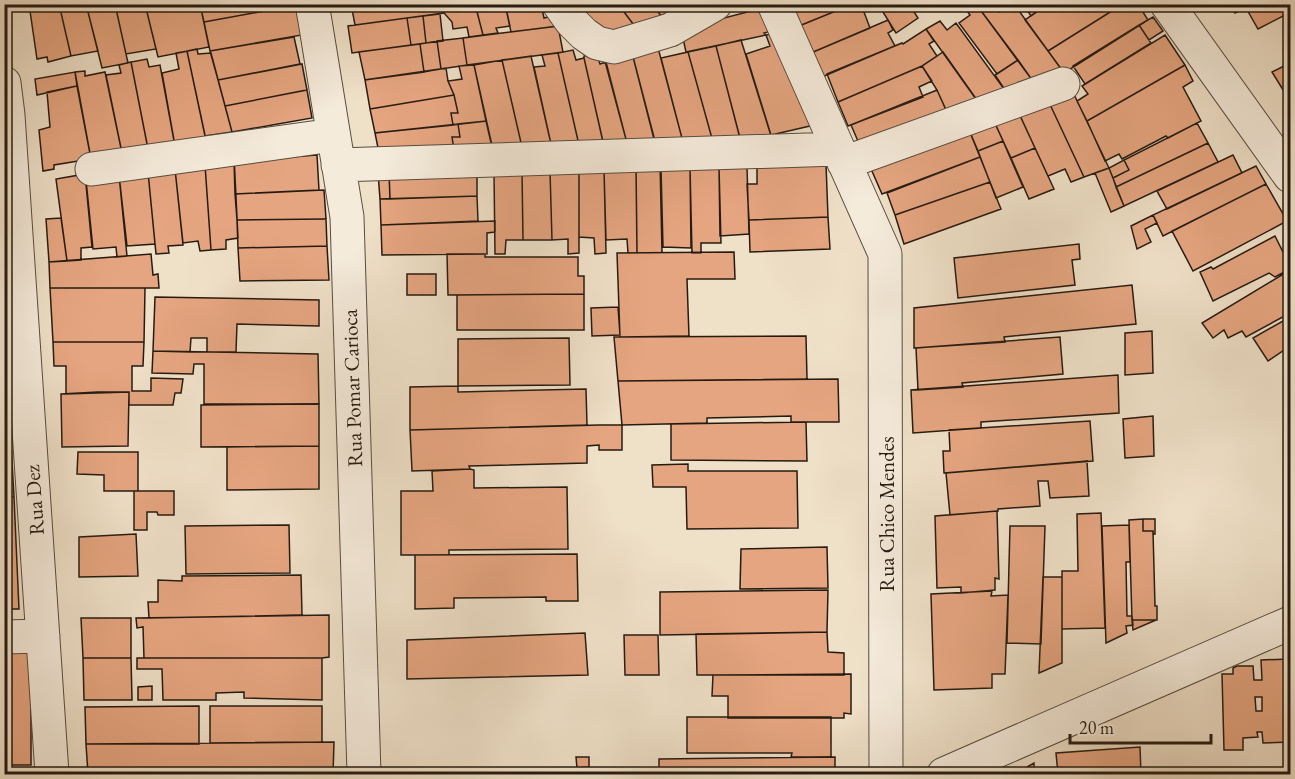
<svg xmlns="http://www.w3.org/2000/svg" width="1295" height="779" font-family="'EB Garamond',serif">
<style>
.building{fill:#e5a580;stroke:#261b12;stroke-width:1.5;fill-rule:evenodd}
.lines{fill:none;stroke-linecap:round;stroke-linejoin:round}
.minor-casing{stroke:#584c40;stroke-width:35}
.minor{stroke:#f5ebdb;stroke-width:33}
.labels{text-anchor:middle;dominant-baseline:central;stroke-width:4.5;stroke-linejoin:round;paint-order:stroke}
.street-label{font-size:21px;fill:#261b12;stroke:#f5ebdb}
</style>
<rect width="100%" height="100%" fill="#efe0c8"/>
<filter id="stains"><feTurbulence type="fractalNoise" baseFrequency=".00333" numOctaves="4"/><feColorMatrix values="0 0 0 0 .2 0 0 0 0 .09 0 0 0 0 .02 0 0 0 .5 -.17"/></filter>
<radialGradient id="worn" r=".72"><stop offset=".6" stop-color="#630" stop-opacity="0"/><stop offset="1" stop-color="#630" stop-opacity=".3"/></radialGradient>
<!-- building -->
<path class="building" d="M29,4H59L71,56L48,62L47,57L37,59Z
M59,4H86L98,51L71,56Z
M86,4H115L128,63L102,68Z
M115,4H145L156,49L126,54Z
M145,4H200L209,47L158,57Z
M214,4H292V6L204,22L201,9L214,7Z
M351,4H442L444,13L355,25Z
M442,4H475L483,35L469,37L467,27L453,29L452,22L444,13Z
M475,4H505L510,26L496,28L498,33L483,35Z
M505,4H541L544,18L556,15L558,26L511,32Z
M577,4H618L643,37L603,41Z
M618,4H652L662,17L643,37Z
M652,4H678L662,17Z
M789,4H853L799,26Z
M853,4H861L870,28L811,53L799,26Z
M878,4H909L918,18L896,33Z
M964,4H976L1018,60L997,74L959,23L970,15L963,5Z
M976,4H993L999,12L1009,4H1014L1062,70L1038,88Z
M1023,4H1048L1031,16Z
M1048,4H1123L1048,51L1025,20Z
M1123,4H1138L1148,20L1064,73L1048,51Z
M1230,4H1290V25L1285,15L1258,29L1246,8L1235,13Z
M292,6H297L302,35L210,51L204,22Z
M771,6L778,29L764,33L766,35L686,52L681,29Z
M440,14L443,41L426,43L423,16Z
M423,16L426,43L411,45L407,18Z
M1153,17L1163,31L1149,40L1139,25Z
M407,18L411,45L352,53L348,26Z
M888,20L893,30L888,33L895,46L822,77L811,53Z
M940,21L947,30L956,23L1007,93L983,109L926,29Z
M1139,25L1151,43L1085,84L1073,66Z
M558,26L563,52L467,65L463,38Z
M926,29L934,41L929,44L937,56L922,66L838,102L827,74L902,43L903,44Z
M775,33L823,123L771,135L746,54L770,46L766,35Z
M1165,35L1185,65L1087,121L1077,101L1088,94L1082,86Z
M294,37L300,64L218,80L210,51Z
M463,38L467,65L441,69L437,41Z
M741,40L772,139L742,146L716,46Z
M437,41L441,69L424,72L420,44Z
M420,44L424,72L365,80L359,52Z
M657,44L683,142L656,147L631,49Z
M716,46L740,138L713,142L688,52Z
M197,49L198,54L211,53L232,132L205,136L187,51Z
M631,49L655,141L627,143L603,54Z
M573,50L576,60L584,58L603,142L579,145L558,53Z
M187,51L206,140L175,146L162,73L179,69L176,53Z
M688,52L713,142L684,146L661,58Z
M943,52L984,110L952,123L937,90L922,66Z
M558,53L579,145L551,144L534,67L545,66L542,55Z
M593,54L597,55L600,64L606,62L627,143L604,146L584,58V56Z
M531,56L551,144L522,147L502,60Z
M147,59L149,67L160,65L175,146L148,149L131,62Z
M502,60L522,147L493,150L474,65Z
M1018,60L1037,87L1007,93L995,75Z
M131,62L148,149L122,153L106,75L121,73L119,65Z
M1290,63V101L1272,72Z
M302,64L307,90L225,106L218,80Z
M474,65L486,121L453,125L451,113H458L454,95L448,81L462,79L459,66Z
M1185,65L1193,81L1183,87L1201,121L1168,138L1166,136L1122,159L1119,154L1105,161L1087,121Z
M922,66L932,81L919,87L923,97L848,126L838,102Z
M446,68L448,81L454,95L370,109L365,80Z
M85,71V76L105,72L122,153L91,159L75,72Z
M75,72L77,86L37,95L35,79Z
M77,86L91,159L54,165V169L43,171L39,130L50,127L47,92Z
M1070,86L1109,168L1084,177L1046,96Z
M307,90L312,118L232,132L225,106Z
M937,90L950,119L864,155L851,125Z
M454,95L458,113H451L453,125L375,133L370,109Z
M1046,96L1084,177L1071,182L1065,169L1048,176L1017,109Z
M1017,109L1035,148L1011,158L993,119Z
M993,119L1003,141L978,151L967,125Z
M486,121L492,147L454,150L452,137H460L458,124Z
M1197,123L1208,143L1116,187L1113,178L1129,170L1124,160Z
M458,124L460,137H452L454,150L380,158L375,133Z
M967,125L980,157L882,194L868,162Z
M1003,141L1023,187L996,198L978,151Z
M1208,143L1218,162L1124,206L1116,187Z
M1035,148L1054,189L1029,199L1011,158Z
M317,155L319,190L235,194L234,161Z
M1233,155L1242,173L1167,209L1157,191Z
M234,156L238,238L226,240V249L211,250L205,165Z
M980,157L990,182L895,215L887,193Z
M1124,160L1129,170L1113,178L1109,168Z
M660,163L662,253H637L636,164Z
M826,164L828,217L749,220L747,184H757V166Z
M205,165L211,250L200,251L198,241L183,243L175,169Z
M579,165L604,170L606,253L595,254L594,238L579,237Z
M1256,166L1266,184L1163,236L1153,215Z
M719,167H747L749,234L720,236Z
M719,167L721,243H701V253H692L690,168Z
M661,168H690L691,248L663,247Z
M1109,168L1124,206L1111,212L1095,173Z
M175,169L183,245L168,246L169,253L156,254L148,172Z
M477,169V196L390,199L389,172Z
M636,169L637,253H628L627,239L606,240L604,170Z
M550,171L552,240H523L522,172Z
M550,171H579V253L568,254V239L552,240Z
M148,172L155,244L127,246L119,175Z
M389,172L390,199H380L378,173Z
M522,172L523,240H506L505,254H495L494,173Z
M85,174L92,247L81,248V260L67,261L56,179Z
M119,175L127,256L117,257L116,247L93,249L86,180Z
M990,182L1001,209L904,244L895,215Z
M1266,184L1287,221L1193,271L1172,231Z
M324,190L326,219L237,220L235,194Z
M477,196L478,221L381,225L380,199Z
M1153,215L1157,223L1145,229L1151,242L1137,249L1131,226Z
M828,217L830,249L750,252L749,220Z
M61,218L67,261L49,262L46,219Z
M326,219L327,246L238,248L237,220Z
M495,221V232L487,233V254L382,255L381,225Z
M1275,236L1290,266V269L1275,277L1269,273L1213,301L1200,272L1211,267L1213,269Z
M1079,244L1080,259L1072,260L1075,285L958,298L954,258Z
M327,246L329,280L240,281L238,248Z
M734,252L735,279H687L689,336L620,337L617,253Z
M151,254L153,275L158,274L159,288H50L49,262Z
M447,254H485V257H578V276H584V294L448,295Z
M1290,270V313L1246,337L1242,331L1228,338L1224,330L1213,338L1202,323Z
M407,274H436V295H407Z
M1132,285L1136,324L1004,337L1005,342L914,348V308Z
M50,288H145L144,342H53Z
M584,294V330H457V295Z
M155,297L319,300V326L237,324L236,352H207V338H191L190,352L153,351Z
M618,307L620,335L592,336L591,308Z
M1290,317V346L1268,361L1253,338Z
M1152,331L1153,373L1125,375V333Z
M806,336L807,379L618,381L614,337Z
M1060,337L1063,374L962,383L963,387L918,390L916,348Z
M569,338L570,385L458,386V339Z
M53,342H144L143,366H132V391H151V378L183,379L181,393H175L173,405H129V392L66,394V366H54Z
M153,351L318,354L319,404H204V364H194L193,374L152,373Z
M1118,375L1119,413L981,422V428L913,433L911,390Z
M838,379L839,422H791V416L707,418V423L622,425L618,381Z
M458,386V392L586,389L587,425L410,430V387Z
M4,391H8L14,497H4Z
M98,392H129L128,446L62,447L61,394Z
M319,404V446L201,447V405Z
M1153,416L1154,456L1125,458L1123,419Z
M1090,421L1093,461L944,473L943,451H950L949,430Z
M806,422L807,461L671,460V424Z
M599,425H622V450H599V445L587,446V463L469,466L470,469L412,471L410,430Z
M319,446V489L227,490V447Z
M78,452H138V491H104V475L77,474Z
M1087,461L1089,496L1050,498L1048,481H1038L1040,506L998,509V511H997L950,515L946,473Z
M688,464V471H797L798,528L687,529L686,487H653L652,465Z
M470,469L474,470V488L567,487L568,549L449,550V555H401V491H433L432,471Z
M134,491H174V515H158L157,512H147V530H134Z
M4,497H14L19,609H4Z
M997,511L999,579L995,578V590L961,593V587L937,588L935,516Z
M1101,513L1105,628L1062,629V571H1078L1077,514Z
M1143,519V531H1153L1155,606H1157V620H1132L1129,520Z
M1143,519H1155V534H1153V531H1143Z
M289,525L290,573L186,574L185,526Z
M1129,525L1130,562H1126L1127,616H1132L1133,625L1126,626L1127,633L1106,643L1102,526Z
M1010,526H1045L1041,644L1007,643Z
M136,534L138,576L79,577V537Z
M827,547L828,588L740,589L741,549Z
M577,554L578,601H546V597L454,598V608L415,609V555Z
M301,575L302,615L149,618L148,602H158V580L182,581V576Z
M1043,577H1062V663L1039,673Z
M828,590L827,632L660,635V592Z
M992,591L991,596L1008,595L1005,674H992V688L934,690L931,594Z
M329,615V657L322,658H144L143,627L137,628L136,618Z
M81,618H131V658H83Z
M1132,620H1156L1133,630Z
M827,632L828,652L844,653V675H697L696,634Z
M585,633L588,675L407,679V640Z
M624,635H658L659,675H625Z
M4,653H31V765H4Z
M83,658H131L132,700H84Z
M137,658H322V700L244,698V692L216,693V700H163L162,669H137Z
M1290,659V742L1263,743L1262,732H1257L1258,737L1243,738V750H1224L1222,674H1233V668L1237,666H1253L1254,680H1262L1261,660ZM1255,697H1262V711H1256Z
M851,674V714L844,713V718H728V696H712L713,675Z
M152,686V700H138V687Z
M199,706V744H86L85,707Z
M210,706H322V742L210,743Z
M687,717H831V757H791L792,753H687Z
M334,742L333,774H88L86,744Z
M1140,747L1141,774H1058L1056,753Z
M576,757H589V767L577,768Z
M835,757V774H659V759Z
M1034,763V774H1027V767Z"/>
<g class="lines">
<defs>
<path id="minor" d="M312,4L315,21L347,217L364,774
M559,4L571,21L584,34L597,43L614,47L670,30L715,4
M774,4L885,254L886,774
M1167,4L1290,176
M4,83L8,115L52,774
M844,163L1063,84
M338,165L837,149
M92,169L333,135
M4,637L43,636
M944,774L1290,623"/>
</defs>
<!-- minor casing -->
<use href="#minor" class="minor-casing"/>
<!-- minor -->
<use href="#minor" class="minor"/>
</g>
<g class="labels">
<!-- street labels -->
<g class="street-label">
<text transform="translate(352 388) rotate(-92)">Rua Pomar Carioca</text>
<text transform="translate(34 500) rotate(-94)">Rua Dez</text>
<text transform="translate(886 514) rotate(-90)">Rua Chico Mendes</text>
</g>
</g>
<!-- margin -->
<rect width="1295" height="779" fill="none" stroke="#efe0c8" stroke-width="24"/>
<rect x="6" y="6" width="1283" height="767" fill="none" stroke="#261b12" stroke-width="3"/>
<rect x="12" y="12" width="1271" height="755" fill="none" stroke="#261b12" stroke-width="1.5"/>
<!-- scale -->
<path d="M1070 734v9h141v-9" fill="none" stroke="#261b12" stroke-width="3"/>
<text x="1079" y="734" font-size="18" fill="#261b12" stroke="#f5ebdb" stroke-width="4.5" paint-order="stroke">20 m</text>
<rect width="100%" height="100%" filter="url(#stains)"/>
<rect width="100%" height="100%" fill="url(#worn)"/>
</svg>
